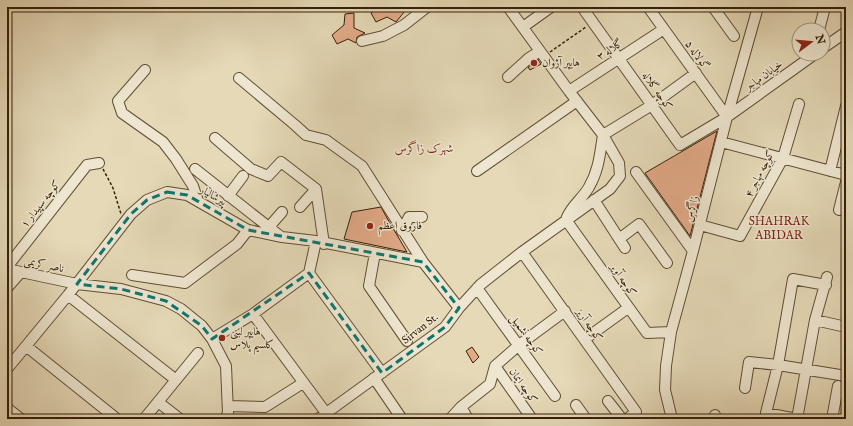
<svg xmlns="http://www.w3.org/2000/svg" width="853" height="426" font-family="'IM FELL English',Amiri,serif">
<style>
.building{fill:#e3aa88;stroke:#342009}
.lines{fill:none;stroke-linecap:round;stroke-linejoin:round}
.minor-casing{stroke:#604e34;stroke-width:12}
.path{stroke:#342009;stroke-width:1.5;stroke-dasharray:3 2;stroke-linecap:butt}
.minor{stroke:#eee6d0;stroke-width:10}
.marked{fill:none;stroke:#0f766e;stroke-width:3;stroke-dasharray:8 5;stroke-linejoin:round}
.poi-dot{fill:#8f2418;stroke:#eee6d0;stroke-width:1.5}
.labels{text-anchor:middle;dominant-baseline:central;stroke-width:3;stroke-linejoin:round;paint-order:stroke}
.street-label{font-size:11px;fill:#342009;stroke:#eee6d0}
.poi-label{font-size:11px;fill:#342009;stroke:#eee6d0;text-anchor:start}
.neighbourhood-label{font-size:12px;fill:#7a1f14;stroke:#eee6d0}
</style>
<rect width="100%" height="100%" fill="#e5d9b7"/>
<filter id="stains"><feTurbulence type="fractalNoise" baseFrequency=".005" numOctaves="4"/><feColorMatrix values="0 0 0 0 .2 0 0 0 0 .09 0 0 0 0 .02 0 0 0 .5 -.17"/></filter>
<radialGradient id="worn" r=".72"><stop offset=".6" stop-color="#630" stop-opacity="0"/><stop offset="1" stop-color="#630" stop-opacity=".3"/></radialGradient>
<!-- building -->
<path class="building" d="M378,7H396L405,11L396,22L387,17L376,22L371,13Z
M354,13V28L365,33L357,37L356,43L348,39L337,44L332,35L344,25L345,14Z
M538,60L541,64L530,70L528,67Z
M717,131L690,236L645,173Z
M381,207L387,218L407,252L344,239L352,212Z
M472,347L479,357L473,363L466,351Z"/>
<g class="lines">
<defs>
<path id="minor" d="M582,7L680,145L727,117L815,54
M648,7L727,117
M713,7L734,36
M523,27L551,7
M819,30L825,7
M362,41L383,36L404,25L427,7
M823,48L846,32
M145,70L118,101L122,113L163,142L176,159L193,186L198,201
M508,77L529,58L540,51
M239,78L295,125L306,135L326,140L362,166L423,262
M569,91L664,29
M603,135L652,105L696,73
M215,138L251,169L268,176L281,162L316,189L324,244
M721,142L846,175
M195,169L280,236
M477,171L577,101
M830,171L846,106
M636,172L693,251
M228,196L243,176
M594,200L625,248
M300,207L316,189
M839,210L846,182
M567,217C573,204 583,198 589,187C599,170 600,153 603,135
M566,220L647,333L671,332
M700,225L740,236L783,158L799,104
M269,227L282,212
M402,231L409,217H422
M619,239L639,224L667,263
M522,252L636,412L627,419
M375,253L369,286L407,341
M7,267L87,165L99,163
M7,269L77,284L121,289L166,301L181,309L202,326L212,339L226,366L228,413L225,419
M309,273L382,373
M132,275L185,283L237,244L248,230
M7,288L21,272
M477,288L555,396
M68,295L176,380
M253,314L326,413
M815,320L846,327
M212,339L253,314L309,273L316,241
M585,339L628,308
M26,346L117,419
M495,366L532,419
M7,369L68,295L131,214L147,200L167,192L187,195L248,230L282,237L316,241L423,262L459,308
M374,378L402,419
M745,388L749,362L778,365L846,376
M608,401L622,419
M158,402L180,419
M576,405L586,419
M228,406L265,407L303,383
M461,407L468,419
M7,408L21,419
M715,415L716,419
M144,419L198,353
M318,419L445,327L459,308L480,285L522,252L610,189L620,176L619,163L603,135L569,91L508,7
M450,419L461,407L490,384L495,366L519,345L565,311
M672,419L665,390L666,366L671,332L693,251L727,117L758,7
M797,419L766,413L778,365L793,279L826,285
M797,419L815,320L827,277
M832,419L838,386"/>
</defs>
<!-- minor casing -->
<use href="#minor" class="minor-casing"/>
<!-- path -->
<path class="path" d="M550,52L586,27
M103,169L113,188L121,214"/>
<!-- minor -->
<use href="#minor" class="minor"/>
</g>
<!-- marked area -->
<path class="marked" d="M167,192L187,195L248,230L423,262L459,308L445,327L382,373L309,273L212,339L202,326L166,301L121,289L77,284L131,214L147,200Z"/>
<!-- markers -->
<g class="poi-dot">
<circle cx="534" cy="63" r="4"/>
<circle cx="370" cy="226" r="4"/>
<circle cx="222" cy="338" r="4"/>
</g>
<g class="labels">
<!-- street labels -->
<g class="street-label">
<text transform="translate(610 50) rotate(-33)">گلاله ۳</text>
<text transform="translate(697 55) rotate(54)">گولاله ۵</text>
<text transform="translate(764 76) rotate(-36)">خیابان مهاجر</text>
<text transform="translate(657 91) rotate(55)">کوچه گلاله</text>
<text transform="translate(760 174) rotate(-63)">کوچه مهاجر ۴</text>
<text transform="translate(213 196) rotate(30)">پیرشالیار</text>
<text transform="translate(41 204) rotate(-52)">کوچه سپیدار ۱</text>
<text transform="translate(692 209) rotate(-76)">زاگرس</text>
<text transform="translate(44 265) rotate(12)">ناصر کریمی</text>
<text transform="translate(623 280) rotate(55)">کوچه آویر</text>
<text transform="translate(589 325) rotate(55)">کوچه آریز</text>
<text transform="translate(420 329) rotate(-38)">Sirvan St.</text>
<text transform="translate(526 335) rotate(54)">کوچه نشمیل</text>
<text transform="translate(523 386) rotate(55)">کوچه ایمان</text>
</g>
<!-- poi labels -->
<g class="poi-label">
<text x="542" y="63">هایپر آژوان</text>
<text x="378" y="226">فاروق اعظم</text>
<text x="230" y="332">هایپر لبنی<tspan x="230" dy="13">کلسیم پلاس</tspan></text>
</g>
<!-- neighbourhood labels -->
<g class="neighbourhood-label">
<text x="424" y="148">شهرک زاگرس</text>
<text x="779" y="221">SHAHRAK<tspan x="779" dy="14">ABIDAR</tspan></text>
</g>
</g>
<!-- margin -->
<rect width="853" height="426" fill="none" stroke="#e5d9b7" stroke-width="24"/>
<rect x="8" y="8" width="837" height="410" fill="none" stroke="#342009" stroke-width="2"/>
<rect x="12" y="12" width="829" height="402" fill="none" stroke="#342009"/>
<!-- north arrow -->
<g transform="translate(811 42) rotate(74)"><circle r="19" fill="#eee6d0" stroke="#a49780"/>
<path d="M0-3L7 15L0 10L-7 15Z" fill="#8f2418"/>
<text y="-6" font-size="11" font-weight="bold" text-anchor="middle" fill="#342009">N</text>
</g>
<rect width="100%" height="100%" filter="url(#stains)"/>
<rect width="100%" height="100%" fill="url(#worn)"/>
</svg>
